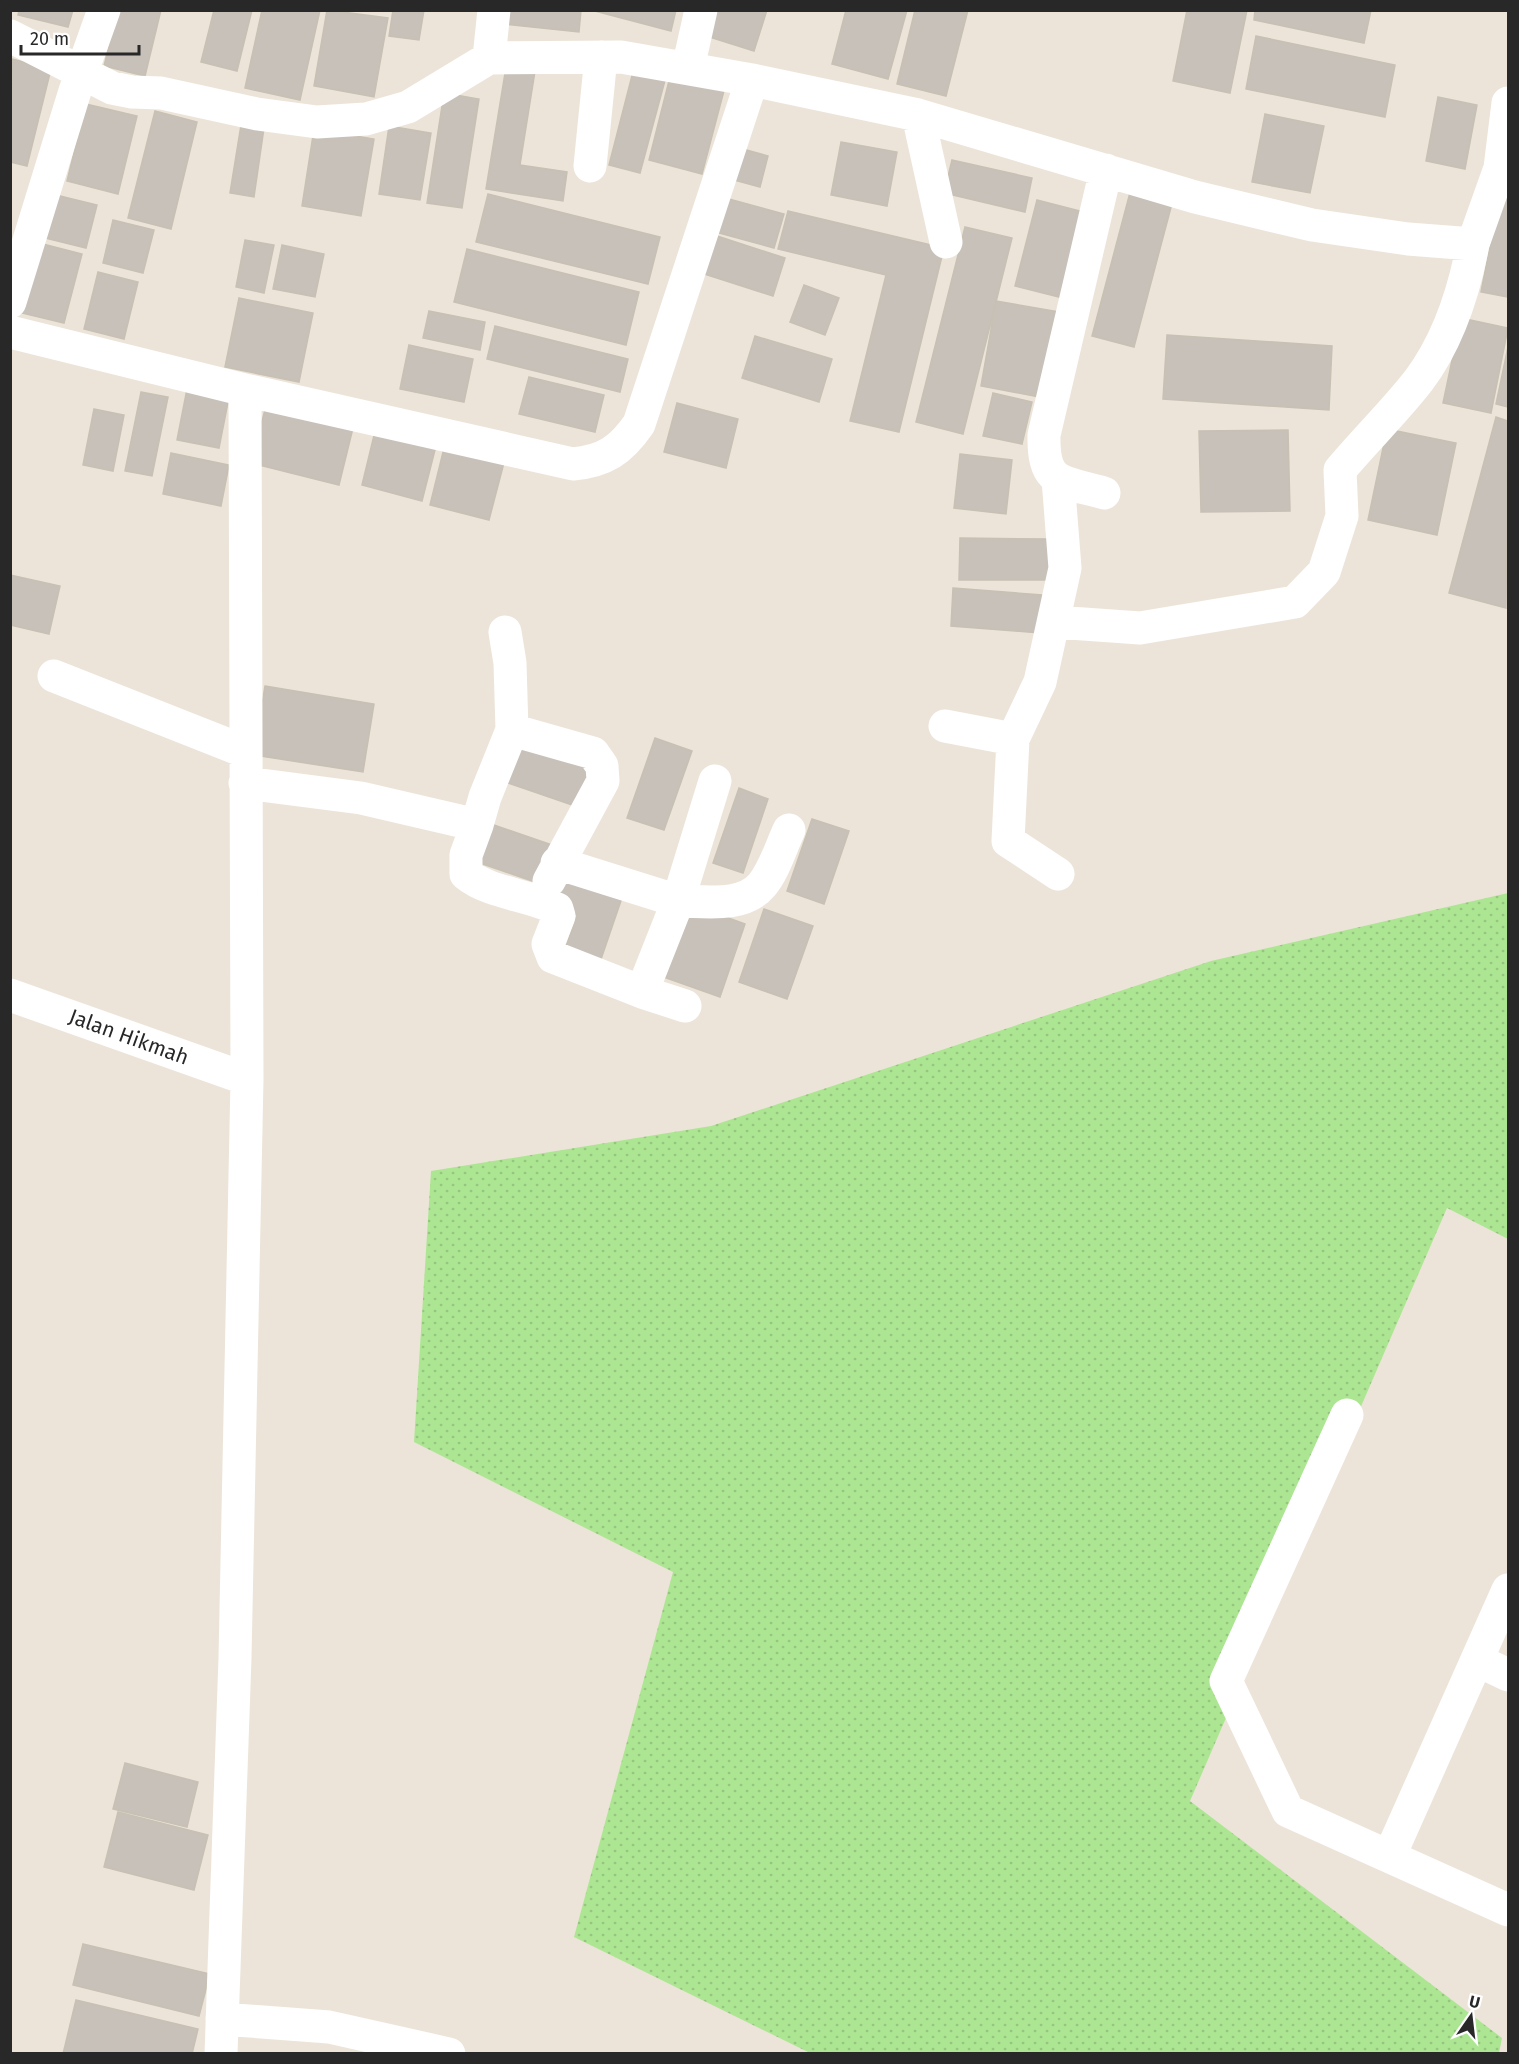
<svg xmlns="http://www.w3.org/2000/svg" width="1519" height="2064" font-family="'Fira Sans',sans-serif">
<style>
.grass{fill:url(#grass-dots)}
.building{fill:#c7c1b9;stroke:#c7c0b3;stroke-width:1.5}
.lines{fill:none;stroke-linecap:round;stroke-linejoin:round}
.minor{stroke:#fff;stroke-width:33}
.labels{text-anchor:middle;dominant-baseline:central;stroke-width:6;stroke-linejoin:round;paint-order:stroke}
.street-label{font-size:21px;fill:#282828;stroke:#fff}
</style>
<defs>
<pattern id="grass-dots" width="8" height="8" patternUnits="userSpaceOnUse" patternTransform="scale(1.5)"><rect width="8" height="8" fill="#ade692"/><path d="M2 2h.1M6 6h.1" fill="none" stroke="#95c57e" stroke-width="1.8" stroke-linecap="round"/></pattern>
</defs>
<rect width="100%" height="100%" fill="#ece4d9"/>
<!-- grass -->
<path class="grass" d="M1508,893V1239L1447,1208L1190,1801L1502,2038L1499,2053H810L574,1937L673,1572L414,1442L431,1171L711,1126L1211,961Z"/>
<!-- building -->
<path class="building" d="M19,10H73L68,27L18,15Z
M118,10H161L145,76L104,66Z
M214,10H252L237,71L201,62Z
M262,10H320L300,100L245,88Z
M327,10L388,18L374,97L314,86Z
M393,10H424L419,40L389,36Z
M506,10H581L579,32L504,24Z
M591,10H676L671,31Z
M707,10H767L754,51L700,34Z
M846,10H907L888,79L832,64Z
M915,10H968L946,96L897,84Z
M1187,10H1247L1230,93L1173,81Z
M1255,10H1371L1364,43L1254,20Z
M1256,36L1395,65L1385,117L1246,89Z
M12,59L51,69L27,166L10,162Z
M507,61L536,65L520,165L567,172L563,201L486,189Z
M635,64L667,73L640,173L609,165Z
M672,69L726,83L702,174L649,160Z
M444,93L479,99L462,208L427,203Z
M1438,97L1477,105L1465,169L1426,161Z
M86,104L137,116L118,194L67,181Z
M155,111L197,122L171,229L128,218Z
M1265,114L1324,126L1310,193L1252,182Z
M241,125L264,128L254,197L230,193Z
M389,126L431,133L420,200L379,194Z
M314,129L374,139L361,216L302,206Z
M841,142L897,152L887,206L831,195Z
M732,146L768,156L760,187L723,177Z
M952,160L1032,178L1025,212L944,193Z
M1132,185L1174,196L1134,347L1092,336Z
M1501,191L1508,192V297L1481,292Z
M488,194L660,237L648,284L476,242Z
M56,195L97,205L86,248L45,238Z
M718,196L784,214L774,248L708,230Z
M1037,200L1084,212L1063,298L1015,286Z
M788,211L944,248L899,432L850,421L886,275L778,249Z
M113,220L154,230L143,273L103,263Z
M965,227L1012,238L963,434L916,422Z
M708,233L785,258L773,296L695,271Z
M245,240L274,245L264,293L236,287Z
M39,243L82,254L64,323L22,313Z
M282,245L324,254L315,297L273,289Z
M467,249L639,292L626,345L454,302Z
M98,272L138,282L124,339L84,329Z
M804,285L839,298L825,335L790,322Z
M239,298L313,313L299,382L225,367Z
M996,301L1060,312L1045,398L981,386Z
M429,311L485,322L480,350L423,338Z
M1461,318L1508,328L1491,413L1443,403Z
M495,326L628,359L620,392L487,359Z
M1167,335L1332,346L1329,410L1163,399Z
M755,336L832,359L819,402L742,378Z
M409,345L473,359L464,402L400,389Z
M1508,347V407L1496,404Z
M529,377L604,395L595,432L519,414Z
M188,384L230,392L219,448L177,440Z
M141,392L168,397L152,476L125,471Z
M993,393L1032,402L1022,444L983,436Z
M677,403L738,419L726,468L664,452Z
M266,406L353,428L339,485L251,463Z
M94,409L124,415L113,471L83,465Z
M1496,417L1508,421L1506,608L1449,593Z
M377,423L438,438L422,501L362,485Z
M1387,429L1456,443L1437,535L1368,520Z
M1288,430L1290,511L1201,512L1199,431Z
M446,440L506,455L489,520L430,505Z
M171,453L229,465L221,506L163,494Z
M960,454L1012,460L1006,514L954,508Z
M960,538L1049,539V580H959Z
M10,575L60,586L49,634L10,625Z
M953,588L1042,595L1040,633L951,626Z
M265,686L374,704L363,772L254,755Z
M655,738L692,751L664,830L627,818Z
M514,739L592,766L578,807L499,780Z
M739,788L768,799L743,873L713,863Z
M812,819L849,831L824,904L787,891Z
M491,824L555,846L541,884L477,862Z
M567,872L624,892L598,968L563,955L577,915L555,907Z
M684,902L745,924L720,997L658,975Z
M764,909L813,926L787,999L739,982Z
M125,1763L198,1782L187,1827L113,1809Z
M118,1812L208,1835L194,1890L104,1867Z
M83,1944L210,1974L199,2016L73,1985Z
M76,2000L198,2029L192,2054H63Z"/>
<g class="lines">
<!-- minor -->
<path class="minor" d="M10,36L112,88L132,92L161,93L257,114L317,122L366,119L408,107L489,58L494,10
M489,58L621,57L752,80L918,115L1195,197L1312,225L1408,239L1473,244L1500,168H1508
M688,68L701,10
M918,115L946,242
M590,166L601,57
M1500,168L1508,103
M10,302L75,91L104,10
M10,332L245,390L573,464C605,461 621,450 639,424L752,80
M1104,493C1062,481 1043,486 1044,435L1106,170
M1055,622L1140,628L1295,602L1324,572L1342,516L1340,470C1366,439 1395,411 1419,380C1449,340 1464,292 1473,244
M54,676L244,751
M945,726L1013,739L1040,682L1065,568L1058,479
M512,730L593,753L602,766L603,781L549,881
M1013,739L1008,841L1058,874
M245,783L361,798L477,825L466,855V874C491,894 528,894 557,909L559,916L548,944L553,957L642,992L685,1006
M477,825L485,797L512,730L510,663L505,632
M557,863L678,901L715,781
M642,992L678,901C705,901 743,908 762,885C774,871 781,847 789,830
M10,995L247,1079
M1347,1415L1226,1681L1288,1811L1508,1910
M1477,1660L1508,1675
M1390,1855L1508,1590
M222,2019L329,2027L449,2054
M221,2054L235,1658L247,1079L245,390"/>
</g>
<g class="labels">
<!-- street labels -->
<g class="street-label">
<text transform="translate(129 1037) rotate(20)">Jalan Hikmah</text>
</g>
</g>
<!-- border -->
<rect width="1519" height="2064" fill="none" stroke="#282828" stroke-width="24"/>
<!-- north arrow -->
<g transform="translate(1471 2016) rotate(14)" stroke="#ffffff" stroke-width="4.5" paint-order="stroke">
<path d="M0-4.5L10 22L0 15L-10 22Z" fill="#282828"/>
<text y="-9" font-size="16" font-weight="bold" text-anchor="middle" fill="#282828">U</text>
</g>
<!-- scale -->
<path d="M21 45v9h118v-9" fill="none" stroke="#282828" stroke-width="3"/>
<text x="30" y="45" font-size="18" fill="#282828" stroke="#ffffff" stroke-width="4.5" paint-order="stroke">20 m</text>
</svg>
